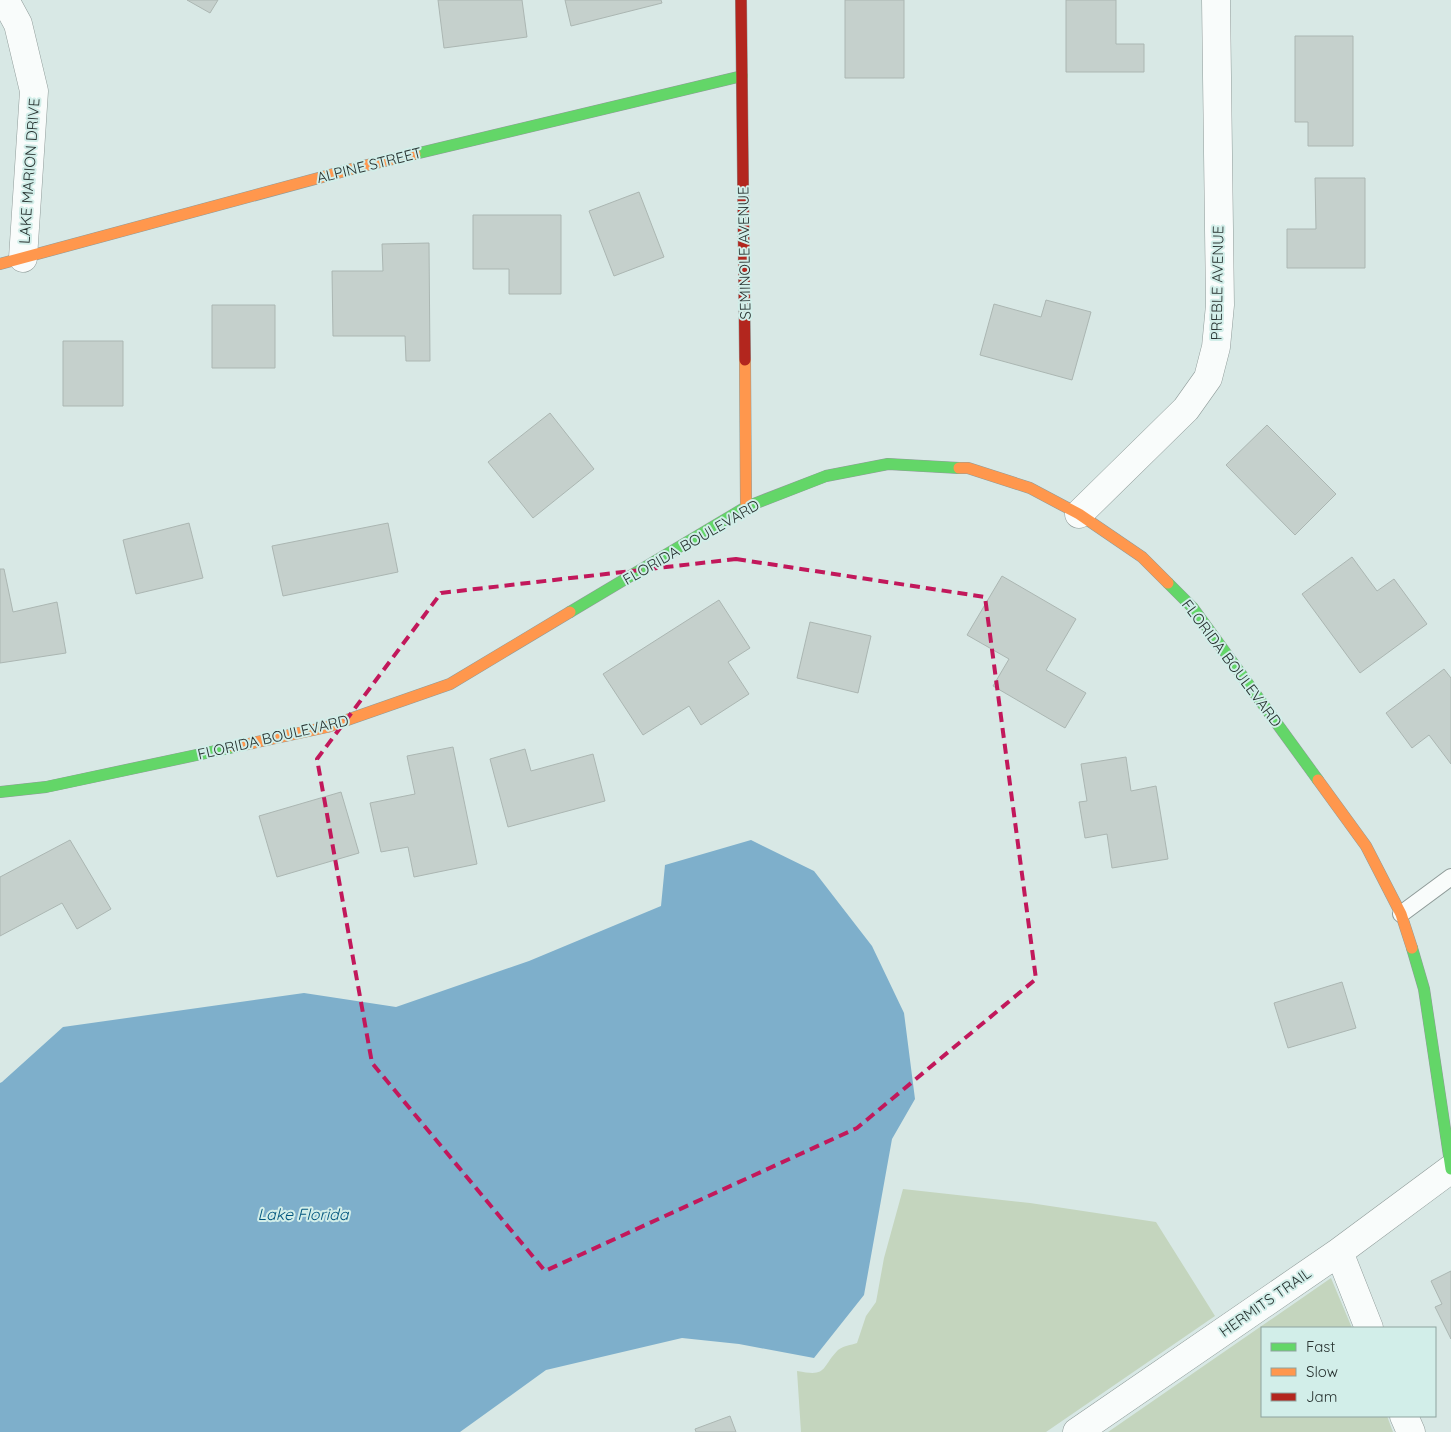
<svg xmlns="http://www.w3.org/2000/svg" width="1451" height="1432" font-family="Quicksand,sans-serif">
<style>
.green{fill:#c4d5be}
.water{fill:#7eafcb}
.building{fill:#c5d0cc;stroke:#abb6b2}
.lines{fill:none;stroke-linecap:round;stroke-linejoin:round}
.lane-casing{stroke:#8f9b99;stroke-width:18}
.street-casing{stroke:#8f9b99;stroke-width:29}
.fast-casing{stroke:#8f9b99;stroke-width:12}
.slow-casing{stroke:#8f9b99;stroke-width:12}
.jam-casing{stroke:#8f9b99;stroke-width:12}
.lane{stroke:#f9fcfb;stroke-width:16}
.street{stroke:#f9fcfb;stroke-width:28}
.fast{stroke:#63d668;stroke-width:11}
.slow{stroke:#ff974d;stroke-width:11}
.jam{stroke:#b3261e;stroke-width:11}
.marked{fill:none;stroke:#c2185b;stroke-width:4;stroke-dasharray:10 6;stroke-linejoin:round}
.labels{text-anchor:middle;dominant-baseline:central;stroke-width:4;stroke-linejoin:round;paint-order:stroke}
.street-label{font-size:15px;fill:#283331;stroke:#d2eee9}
.water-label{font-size:16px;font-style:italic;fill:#00557d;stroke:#d2eee9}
</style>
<rect width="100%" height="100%" fill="#d8e8e5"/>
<!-- green -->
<path class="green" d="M903,1189L1030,1203L1156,1222L1215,1316L1046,1432H801L797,1371C828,1377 820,1369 838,1350C843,1346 851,1345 857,1343L866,1316L876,1302L884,1258Z
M1331,1278L1352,1328H1262V1416H1387L1393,1432H1108Z"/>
<!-- water -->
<path class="water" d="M751,840L814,871L872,946L904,1013L915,1099L892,1139L864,1295L814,1358L739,1344L682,1338L546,1370L460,1432H0V1083L2,1082L63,1027L304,993L396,1007L529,961L661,906L665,865Z"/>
<!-- building -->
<path class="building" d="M187,0H218L210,13Z
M438,0H522L527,37L444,48Z
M565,0H661L662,3L571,26Z
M845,0H904V78H845Z
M1066,0H1116V44H1144V72H1066Z
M1295,36H1353V146H1308V122H1295Z
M1315,178H1365V268H1287V229H1316Z
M639,192L664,257L614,276L589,211Z
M473,215H561V294H509V269H473Z
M429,243L430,361H406L405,336H333L332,271H383L382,244Z
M1046,300L1091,312L1072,380L980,355L994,304L1041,317Z
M212,305H275V368H212Z
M63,341H123V406H63Z
M550,413L594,469L533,518L488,462Z
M1267,425L1336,494L1295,535L1226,465Z
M189,523L203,578L136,594L123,540Z
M388,523L398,572L283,596L272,546Z
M1352,557L1377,591L1394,579L1427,624L1360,673L1302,594Z
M0,569H4L13,612L57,602L66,653L0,663Z
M1002,576L1076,619L1046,670L1086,693L1065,728L993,686L1009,659L967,635Z
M719,600L750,648L728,662L749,694L701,725L689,706L643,735L603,674Z
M810,622L871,636L858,693L797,678Z
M1444,669L1451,678V764L1429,735L1412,748L1386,713Z
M453,747L477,864L414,877L408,847L381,852L370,803L415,794L407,756Z
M525,749L531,771L593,754L605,801L508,827L490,759Z
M1126,757L1131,791L1156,786L1168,859L1112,868L1107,834L1085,838L1079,802L1087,801L1081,764Z
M341,792L359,853L277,877L259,816Z
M70,840L111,909L77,929L62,903L0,936V877Z
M1342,982L1356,1028L1288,1048L1274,1003Z
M1451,1271V1339L1435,1307L1442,1304L1431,1281Z
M730,1416L736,1432H696L695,1429Z"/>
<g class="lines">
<defs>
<path id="lane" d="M1401,914L1451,877"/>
<path id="street" d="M5,0L18,24L34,91L23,258
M1079,514L1186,409L1208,378L1216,347L1220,305L1216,0
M1339,1252L1369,1328
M1404,1416L1411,1432
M1077,1432L1339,1252L1451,1169"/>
<path id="fast" d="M415,154L742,76
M1168,583L1193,608L1318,780
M570,612L746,507L826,476L888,464L959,468
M0,792L46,787L234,747
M1412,948L1424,989L1451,1169"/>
<path id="slow" d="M0,264L363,166L415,154
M745,360L746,507
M959,468H968L1030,488L1079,514L1142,557L1168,583
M234,747L327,727L450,684L570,612
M1318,780L1366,846L1401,914L1412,948"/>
<path id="jam" d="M741,0L745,360"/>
</defs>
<!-- lane casing -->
<use href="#lane" class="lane-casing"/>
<!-- street casing -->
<use href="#street" class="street-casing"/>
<!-- fast casing -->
<use href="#fast" class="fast-casing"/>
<!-- slow casing -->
<use href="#slow" class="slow-casing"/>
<!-- jam casing -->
<use href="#jam" class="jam-casing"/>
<!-- lane -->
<use href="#lane" class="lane"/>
<!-- street -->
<use href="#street" class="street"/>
<!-- fast -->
<use href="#fast" class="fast"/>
<!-- slow -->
<use href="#slow" class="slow"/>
<!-- jam -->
<use href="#jam" class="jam"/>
</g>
<!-- marked area -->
<path class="marked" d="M736,559L985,597L1036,979L857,1128L545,1271L372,1063L317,759L441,593Z"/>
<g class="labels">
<!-- street labels -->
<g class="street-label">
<text transform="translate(369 165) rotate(-14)">ALPINE STREET</text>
<text transform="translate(29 171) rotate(-86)">LAKE MARION DRIVE</text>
<text transform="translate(744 253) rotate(-91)">SEMINOLE AVENUE</text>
<text transform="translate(1217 283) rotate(-89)">PREBLE AVENUE</text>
<text transform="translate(691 542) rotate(-30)">FLORIDA BOULEVARD</text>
<text transform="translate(1232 663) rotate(53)">FLORIDA BOULEVARD</text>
<text transform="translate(273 737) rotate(-13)">FLORIDA BOULEVARD</text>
<text transform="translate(1265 1302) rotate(-35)">HERMITS TRAIL</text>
</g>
<!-- water labels -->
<g class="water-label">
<text x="303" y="1214">Lake Florida</text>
</g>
</g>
<!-- legend -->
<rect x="1261" y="1327" width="175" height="90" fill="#d2eee9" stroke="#8ea39f"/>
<rect x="1271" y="1343" width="25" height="8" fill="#63d668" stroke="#8ea39f"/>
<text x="1306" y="1352" font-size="15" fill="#283331">Fast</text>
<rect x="1271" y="1368" width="25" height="8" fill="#ff974d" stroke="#8ea39f"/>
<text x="1306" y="1377" font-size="15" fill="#283331">Slow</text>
<rect x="1271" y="1393" width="25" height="8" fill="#b3261e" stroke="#8ea39f"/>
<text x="1306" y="1402" font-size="15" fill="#283331">Jam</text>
</svg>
